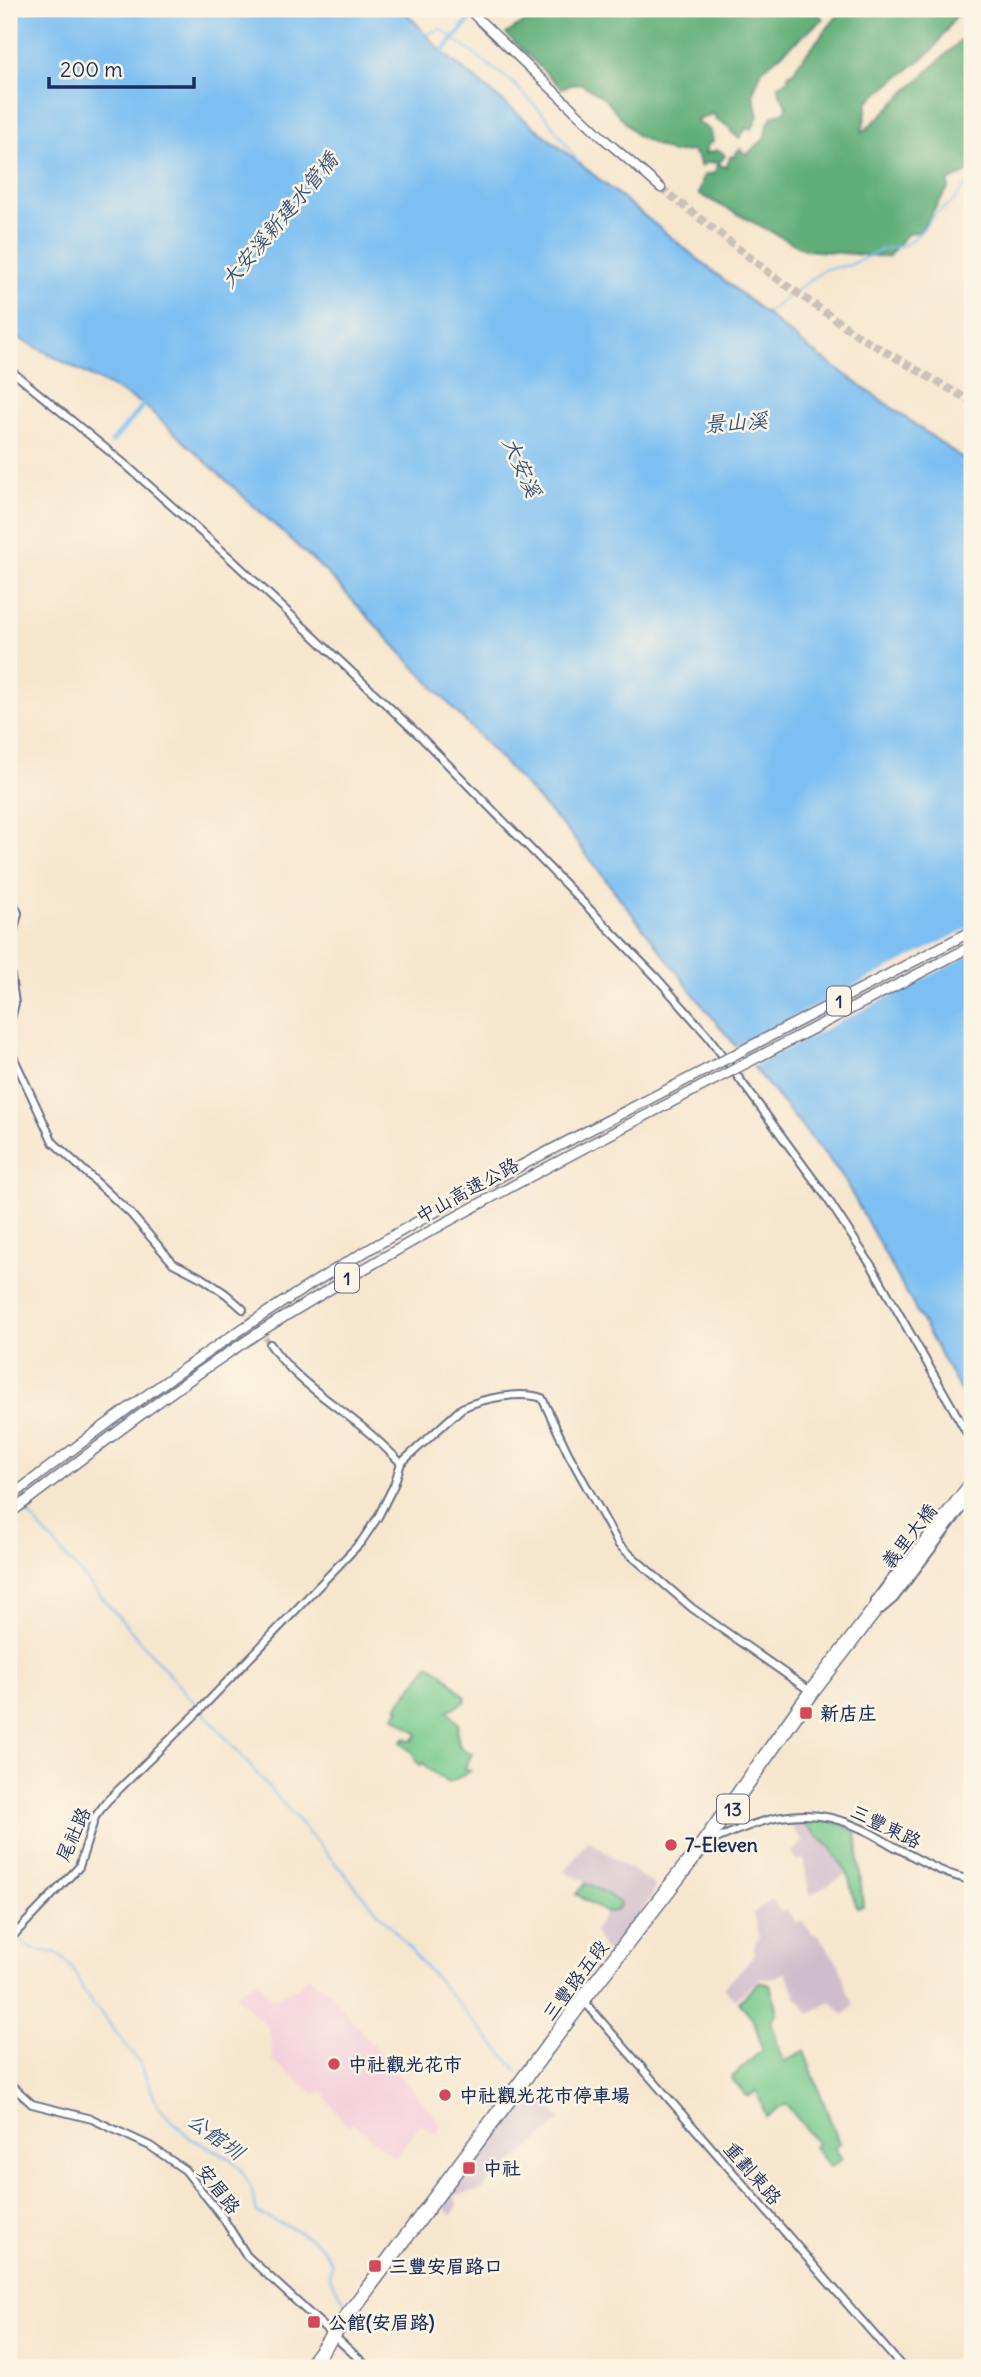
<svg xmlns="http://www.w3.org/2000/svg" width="981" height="2377" font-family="Delius,'LXGW WenKai TC',sans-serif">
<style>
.built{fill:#f4cfdc}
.industrial{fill:#d0bdcc}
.green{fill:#74c98d;stroke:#487c76;stroke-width:2}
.forest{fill:#5fad78;stroke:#3d6e6b;stroke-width:2}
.water{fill:#7dbff2;stroke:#4c77a8;stroke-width:2}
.pier{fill:#f7e6ce}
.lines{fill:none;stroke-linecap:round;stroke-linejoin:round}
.stream{stroke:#7dbff2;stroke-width:2}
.canal{stroke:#7dbff2;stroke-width:5}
.minor-tunnel{stroke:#cbc1b8;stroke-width:6;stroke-dasharray:6 3;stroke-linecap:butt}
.major-tunnel{stroke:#cbc1b8;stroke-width:8;stroke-dasharray:8 4;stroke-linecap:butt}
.minor-casing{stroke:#686f85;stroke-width:10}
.major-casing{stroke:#686f85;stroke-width:11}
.highway-casing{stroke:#686f85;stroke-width:12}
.minor{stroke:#fff;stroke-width:6}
.major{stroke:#fff;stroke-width:8}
.highway{stroke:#fff;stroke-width:9}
.highway-bridge-casing{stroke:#686f85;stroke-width:12;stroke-linecap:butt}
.highway-bridge{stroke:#fff;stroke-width:9}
.poi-dot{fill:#d1495b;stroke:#fcf5e5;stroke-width:2.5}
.labels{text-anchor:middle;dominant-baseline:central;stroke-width:5;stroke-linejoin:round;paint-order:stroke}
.shield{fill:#fcf5e5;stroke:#5e6a86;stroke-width:2}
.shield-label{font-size:18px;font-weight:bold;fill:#1b2f5e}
.street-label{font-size:19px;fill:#1b2f5e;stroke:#fcf5e5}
.poi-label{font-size:19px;font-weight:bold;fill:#1b2f5e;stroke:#fcf5e5;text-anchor:start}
.water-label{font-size:21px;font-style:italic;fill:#345383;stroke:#fcf5e5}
</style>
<rect width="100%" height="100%" fill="#fcf5e5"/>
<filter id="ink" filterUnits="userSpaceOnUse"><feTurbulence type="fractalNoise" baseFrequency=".0143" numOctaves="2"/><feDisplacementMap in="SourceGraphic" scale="14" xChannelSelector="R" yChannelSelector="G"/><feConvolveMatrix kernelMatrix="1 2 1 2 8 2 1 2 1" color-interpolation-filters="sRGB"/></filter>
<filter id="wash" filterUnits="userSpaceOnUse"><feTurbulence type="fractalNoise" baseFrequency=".00686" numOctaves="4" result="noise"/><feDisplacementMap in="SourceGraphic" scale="28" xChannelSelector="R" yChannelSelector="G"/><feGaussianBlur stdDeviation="1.57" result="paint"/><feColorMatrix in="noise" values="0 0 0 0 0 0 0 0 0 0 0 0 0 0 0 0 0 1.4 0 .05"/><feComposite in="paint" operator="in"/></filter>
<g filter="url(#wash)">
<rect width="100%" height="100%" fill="#f7e6ce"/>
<!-- built -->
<path class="built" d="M308,1976L333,1994L350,2018L432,2113L441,2126L436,2135L421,2124L394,2158L353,2122L348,2126L329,2102L323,2092L315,2094L273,2061L269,2029L237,1996V1993L257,1979L271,1998L276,1997L298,1987Z"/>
<!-- industrial -->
<path class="industrial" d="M797,1817L831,1848L848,1874L810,1895L803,1859L797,1861L791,1853L803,1842L785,1818Z
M588,1840L655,1886L651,1898L610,1955L602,1946L594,1931L606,1913H610L621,1904L606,1893L565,1871Z
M772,1899L781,1912L786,1909L796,1923L802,1921L814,1935H818L840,1966L847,1991L855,2005L843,2015L831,2001L812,2013H808L800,2000H798L786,1973L769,1979L761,1977L735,2000L723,1988L754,1956L753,1945L759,1937L753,1913Z
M530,2084L561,2120L479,2191L455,2196L457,2207L451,2216L440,2203Z"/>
<!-- green -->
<path class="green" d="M429,1664L442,1672L466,1698L464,1702L448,1711L458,1723L457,1734L460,1747L472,1754L464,1769L470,1771L449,1783L428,1769L424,1763L420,1765L415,1760L416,1757L401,1742L405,1738L412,1741L418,1734L394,1716L400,1709L397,1707Z
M797,1817L829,1820L856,1830L863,1906L857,1907L855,1905L848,1874L831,1848Z
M586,1883L606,1893L621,1904L617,1910L606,1913L576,1894Z
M760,1981L770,1985L777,2012L771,2020L783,2062L804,2051L839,2143L834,2147L842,2159L830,2167L814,2147L817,2143L786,2104L766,2117L757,2091L748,2097L731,2078L762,2050L755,2023L739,2002Z"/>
<!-- forest -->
<path class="forest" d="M533,9H815L823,19L762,70L753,93L758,116L752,129L747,128L739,138L732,133L730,127L716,120L714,113L696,121L711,131L713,141L707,146L705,154L717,150L722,152L725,156L719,163L709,162L700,166L699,159L692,151L672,153L637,136L604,98L580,83L561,88L506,34L537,14Z
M847,9H961L932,51L868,101L862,133L972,30V170L948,182L949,187L919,232L908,233L888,257L806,250L699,194L704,175L715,173L717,164L726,167L731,156L736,157V153L740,149L746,155L764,139L767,125L773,115L785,112L787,106L781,96L778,86L788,80V75L794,72L797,65L839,14Z"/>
<!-- water -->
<path class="water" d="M9,9H403L443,53L808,348L972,465V1412L841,1174L706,1010L572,836L328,574L143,404L9,333Z"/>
<!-- pier -->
<path class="pier" d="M972,926V954L750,1068L733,1048Z"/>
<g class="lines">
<!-- stream -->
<path class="stream" d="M421,30L427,34L441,29L513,83L548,119L578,162
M767,313L825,269L850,265L881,250L905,245L918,235L935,214L953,202L963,188L972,181
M22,1507L199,1708
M203,1712L518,2072
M16,1936L31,1949L57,1953L72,1967L84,1992L140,2063L159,2108L190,2138L231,2159L240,2168L251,2187L257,2213C285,2226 318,2234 332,2263L329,2276L344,2301"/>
<!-- canal -->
<path class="canal" d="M438,57L471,18
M112,442L146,402"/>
</g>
</g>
<g filter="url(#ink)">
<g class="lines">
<!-- minor-tunnel -->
<path class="minor-tunnel" d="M243,1309L270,1344"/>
<!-- major-tunnel -->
<path class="major-tunnel" d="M661,188L776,278L862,338L972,402"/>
<defs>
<path id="minor" d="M9,369L126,465L230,558L420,736L656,977L708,1036L825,1195L873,1268L972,1442
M9,894L18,913L9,951
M9,963L15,1003L9,1027L11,1052L53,1142L130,1213L173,1263L204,1279L226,1294L243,1309
M270,1344C292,1377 326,1398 357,1423C373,1435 387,1449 401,1463
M875,1600L902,1564
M881,1610L894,1599L972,1496
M710,1842C760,1819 806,1802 860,1828C875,1834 888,1844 903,1851C925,1863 947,1876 972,1880
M9,1940L79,1867L95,1817L107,1801L197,1713L361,1542L378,1517L394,1485L401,1463L462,1408C483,1398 520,1391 542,1398L568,1453L619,1545L692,1608L810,1691
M583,2000L903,2368
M9,2083L32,2104L92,2119L150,2146L185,2170L223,2218L247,2256L369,2368"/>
<path id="major" d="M468,9L603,138L661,188
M734,1808L737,1821L743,1827
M305,2368L580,1998L703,1839L809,1690L972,1479
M312,2368L585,2002L709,1842L814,1694L972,1489"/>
<path id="highway" d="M9,1498C107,1422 207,1349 313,1283C439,1205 573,1139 705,1070
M9,1514C93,1450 177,1385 266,1328C410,1238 560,1160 710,1082"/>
</defs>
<!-- minor casing -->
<use href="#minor" class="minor-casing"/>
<!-- major casing -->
<use href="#major" class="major-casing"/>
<!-- highway casing -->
<use href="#highway" class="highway-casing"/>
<!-- minor -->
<use href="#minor" class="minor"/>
<!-- major -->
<use href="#major" class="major"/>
<!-- highway -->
<use href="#highway" class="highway"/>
<defs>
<path id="highway-bridge" d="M705,1070L972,931
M710,1082L972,946"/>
</defs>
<!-- highway-bridge casing -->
<use href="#highway-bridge" class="highway-bridge-casing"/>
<!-- highway-bridge -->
<use href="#highway-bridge" class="highway-bridge"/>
</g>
</g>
<!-- markers -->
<g class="poi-dot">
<rect x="799" y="1706" width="14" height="14" rx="3.5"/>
<circle cx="671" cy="1845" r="7"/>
<circle cx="334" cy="2064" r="7"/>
<circle cx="445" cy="2095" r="7"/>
<rect x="462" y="2161" width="14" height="14" rx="3.5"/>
<rect x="368" y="2259" width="14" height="14" rx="3.5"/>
<rect x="307" y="2315" width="14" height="14" rx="3.5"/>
</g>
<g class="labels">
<!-- shield labels -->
<g class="shield">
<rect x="827" y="986.5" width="24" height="29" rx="5"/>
<rect x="335" y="1263.5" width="24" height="29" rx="5"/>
<rect x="717" y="1794.5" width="32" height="29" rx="5"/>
</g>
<g class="shield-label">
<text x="839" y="1001">1</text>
<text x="347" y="1278">1</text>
<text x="733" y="1809">13</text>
</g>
<!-- street labels -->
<g class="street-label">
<text transform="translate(467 1190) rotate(-29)">中山高速公路</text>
<text transform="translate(909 1536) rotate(-52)">義里大橋</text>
<text transform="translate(886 1826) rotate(26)">三豐東路</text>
<text transform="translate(73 1834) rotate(-66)">尾社路</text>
<text transform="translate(575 1980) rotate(-53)">三豐路五段</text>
<text transform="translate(753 2173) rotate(49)">重劃東路</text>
<text transform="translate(219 2189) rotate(52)">安眉路</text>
</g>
<!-- poi labels -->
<g class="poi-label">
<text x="820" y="1713">新店庄</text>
<text x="685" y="1845">7-Eleven</text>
<text x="348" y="2064">中社觀光花市</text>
<text x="459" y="2095">中社觀光花市停車場</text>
<text x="483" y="2168">中社</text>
<text x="389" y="2266">三豐安眉路口</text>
<text x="328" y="2322">公館(安眉路)</text>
</g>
<!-- water labels -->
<g class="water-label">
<text transform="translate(279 220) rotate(-50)">大安溪新建水管橋</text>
<text transform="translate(736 422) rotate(-4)">景山溪</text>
<text transform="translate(522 467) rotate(66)">大安溪</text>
<text transform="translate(216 2136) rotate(36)">公館圳</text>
</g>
</g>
<!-- margin -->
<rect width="981" height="2377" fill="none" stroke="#fcf5e5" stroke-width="35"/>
<!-- scale -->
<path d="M49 77v10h145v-10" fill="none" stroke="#1b2f5e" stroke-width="3.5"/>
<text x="60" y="77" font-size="21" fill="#1b2f5e" stroke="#fcf5e5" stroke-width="5" paint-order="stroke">200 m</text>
</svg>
